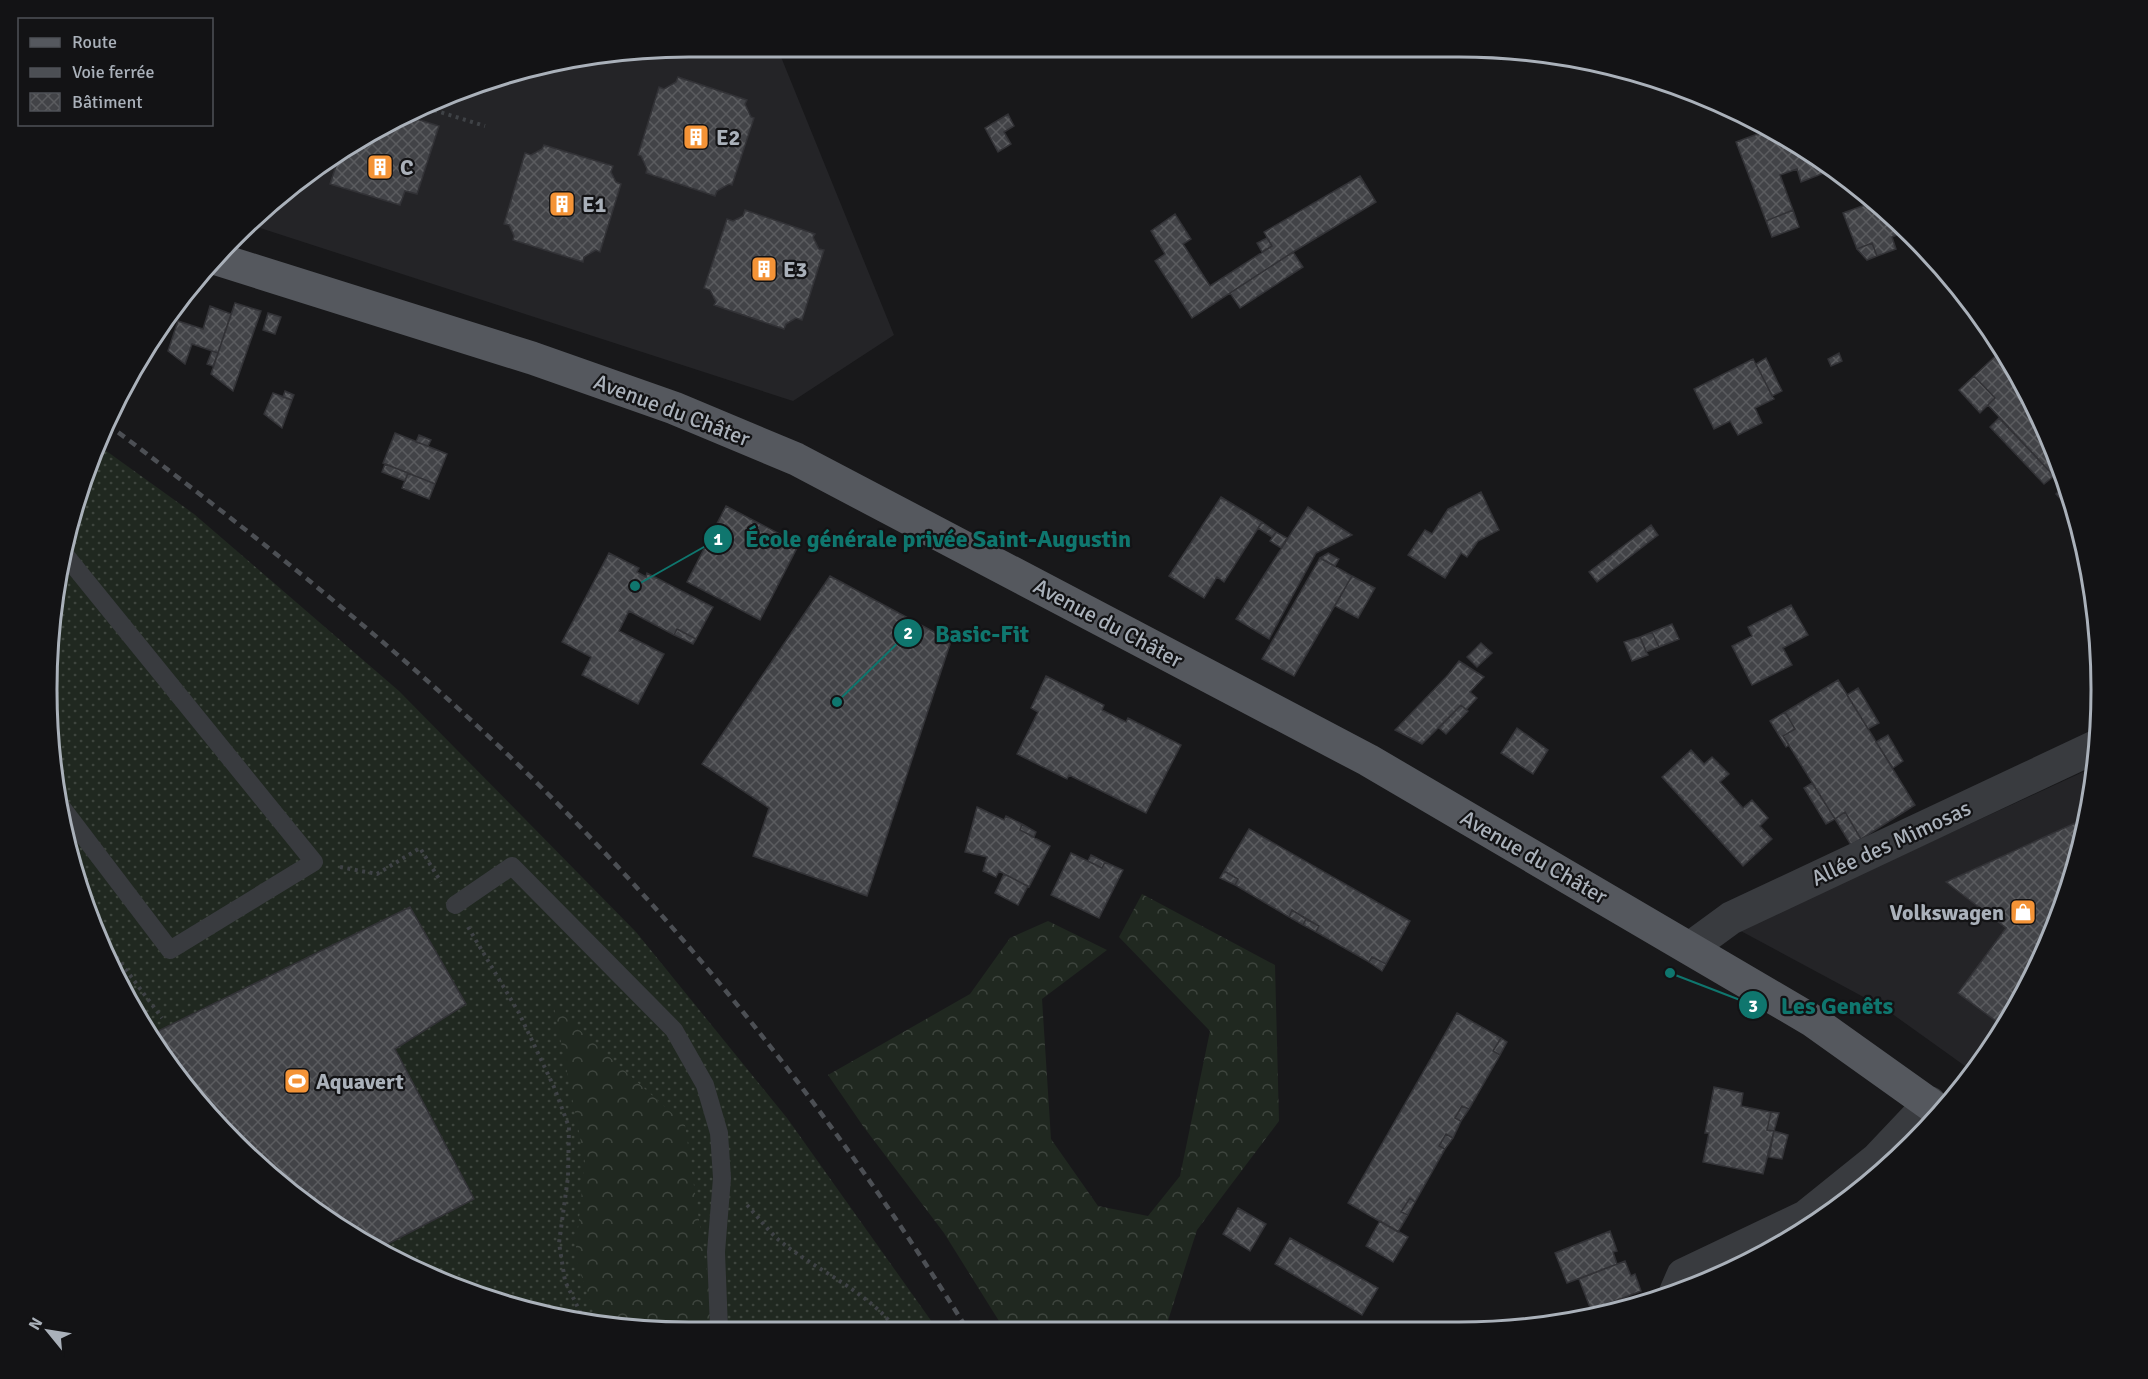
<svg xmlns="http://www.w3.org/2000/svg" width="2148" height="1379" font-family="Signika,sans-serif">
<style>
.built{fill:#242427}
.grass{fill:url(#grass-dots)}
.forest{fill:url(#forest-crowns)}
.building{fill:url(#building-cross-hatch);stroke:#323236;stroke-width:1.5}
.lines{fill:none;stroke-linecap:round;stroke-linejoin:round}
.path{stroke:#3f4246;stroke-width:4;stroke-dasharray:3 4.5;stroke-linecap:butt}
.lane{stroke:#393b3f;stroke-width:18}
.street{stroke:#393b3f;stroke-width:33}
.primary{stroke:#55585e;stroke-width:33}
.rail{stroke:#4c4f54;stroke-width:4.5;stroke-dasharray:8 6;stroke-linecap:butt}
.labels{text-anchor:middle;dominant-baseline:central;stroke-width:4.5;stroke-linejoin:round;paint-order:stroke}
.poi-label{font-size:22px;font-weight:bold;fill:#aab1ba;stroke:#131315;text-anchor:start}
.street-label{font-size:22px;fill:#aab1ba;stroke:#131315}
.rim{fill:none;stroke:#aab1ba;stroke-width:3}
.leader{fill:none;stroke:#0f766e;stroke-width:2}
.callout-dot{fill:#0f766e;stroke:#131315;stroke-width:2}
.mark-label{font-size:18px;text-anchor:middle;font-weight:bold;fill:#fff}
.callout-label{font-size:24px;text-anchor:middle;font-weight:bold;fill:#0f766e;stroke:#131315;stroke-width:4.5;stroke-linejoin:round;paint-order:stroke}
</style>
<defs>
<pattern id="grass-dots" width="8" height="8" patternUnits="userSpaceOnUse" patternTransform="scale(1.5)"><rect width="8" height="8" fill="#202820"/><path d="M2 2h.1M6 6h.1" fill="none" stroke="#3e453e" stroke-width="1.8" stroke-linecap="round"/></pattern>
<pattern id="forest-crowns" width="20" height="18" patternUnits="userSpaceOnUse" patternTransform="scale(1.5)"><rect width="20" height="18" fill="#202820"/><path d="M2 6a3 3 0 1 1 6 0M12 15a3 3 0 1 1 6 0" fill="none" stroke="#3e453e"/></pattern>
<pattern id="building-cross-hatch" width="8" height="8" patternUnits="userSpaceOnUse" patternTransform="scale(1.5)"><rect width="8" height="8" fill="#424347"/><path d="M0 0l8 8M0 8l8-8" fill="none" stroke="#5b5c5f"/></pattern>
</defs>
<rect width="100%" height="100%" fill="#18181a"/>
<!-- built -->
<path class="built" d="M605,52H779L894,335L793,401L248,224L332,155L483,81Z
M2096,766L2067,896L2016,1011L1972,1071L1884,1008L1739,930Z"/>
<!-- grass -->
<path class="grass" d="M98,445L194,514L399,691L636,932L787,1118L937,1329L606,1327L443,1283L368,1246L266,1173L206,1113L133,1011L68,856L48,732V648L81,483Z"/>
<!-- forest -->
<path class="forest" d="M1142,894L1275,965L1279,1121L1197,1230L1165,1330L1004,1329L944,1233L863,1126L828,1075L970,994L1010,938L1048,921L1107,950L1042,999L1051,1139L1098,1206L1148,1216L1180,1176L1210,1031L1119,937Z
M554,1007L685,1125L715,1328L606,1327L598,1325L575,1257L585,1162Z"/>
<!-- building -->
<path class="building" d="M678,77L747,100L745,104L751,117L754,118L732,185L729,184L717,191L715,196L646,173L647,169L641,156L638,155L659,87L664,89L676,82Z
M1008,114L1014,126L1004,132L1011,144L998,152L985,128Z
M410,117L439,126L417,194L405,191L400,205L330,184L341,151L365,139L368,140L369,137Z
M1768,130L1815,155L1834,169L1801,182L1797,169L1780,175L1793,210L1766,221L1736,142Z
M544,145L613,166L611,172L616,182L621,184L600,252L596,250L584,257L583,262L513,240L514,236L509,225L504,224L525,153L531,155L542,149Z
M1360,176L1376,202L1293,252L1192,318L1155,261L1165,254L1151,231L1175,214L1191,239L1183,244L1210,286L1272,246L1264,232Z
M1876,201L1906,231L1892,237L1896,249L1877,256L1872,243L1857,249L1843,213Z
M745,210L815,234L813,237L819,249L824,250L802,320L796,318L786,324L784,329L714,305L716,302L710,290L704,288L727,219L733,221L743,216Z
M1793,210L1799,227L1772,237L1766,221Z
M1267,238L1272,246L1262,252L1257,243Z
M1872,243L1877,256L1867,260L1857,249Z
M1293,252L1303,267L1240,308L1230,293Z
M235,303L261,311L233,391L211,374Z
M210,306L231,314L218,353L192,344L185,364L168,351L178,321L203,329Z
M268,313L281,317L275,334L263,330Z
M212,351L218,353L213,366L207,364Z
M2001,351L2035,405L2065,485L2064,487L1988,405L1995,398L1974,376Z
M1839,353L1842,361L1831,366L1828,359Z
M1766,358L1782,391L1772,396L1756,364Z
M1753,359L1774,399L1755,408L1762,423L1738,435L1730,421L1714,429L1694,389Z
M1974,376L1995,398L1980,413L1959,390Z
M285,391L294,395L292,400L283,397Z
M273,393L292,400L282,428L264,414Z
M1999,418L2054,476L2044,484L1990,427Z
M395,433L447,454L435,484L383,463Z
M419,435L431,440L428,446L416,442Z
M385,464L408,473L405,481L382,472Z
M408,473L435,484L429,499L402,488Z
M2065,485L2076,515L2056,494Z
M1481,492L1499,530L1478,541L1467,557L1461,553L1445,578L1408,555L1425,530L1432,534L1448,509Z
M1221,497L1262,522L1224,582L1217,577L1204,598L1169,576Z
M726,506L799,544L760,620L687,582Z
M1308,507L1352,535L1316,553L1269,639L1236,619Z
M1262,522L1276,532L1272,537L1258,528Z
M1651,525L1658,535L1597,582L1589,572Z
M1276,532L1287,538L1281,548L1270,541Z
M609,553L639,568L637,572L646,577L647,573L713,607L696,639L677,629L674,635L629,611L619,631L664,654L638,704L582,675L591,657L562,642Z
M1328,553L1339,559L1335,566L1320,558Z
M1320,558L1352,576L1294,676L1262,659Z
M830,576L951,641L867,896L753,856L769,808L702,764Z
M1352,576L1375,588L1358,618L1335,606Z
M1791,605L1808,635L1783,648L1792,665L1752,685L1732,646L1752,636L1748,627Z
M1672,624L1679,639L1659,647L1652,632Z
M677,629L696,639L693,644L674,635Z
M1652,632L1659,647L1646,652L1640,637Z
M1640,637L1648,655L1632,661L1624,642Z
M1481,643L1492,653L1477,667L1467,657Z
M1459,661L1484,677L1470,692L1477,698L1466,710L1461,705L1422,744L1395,730L1448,675Z
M1046,676L1104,705L1102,710L1126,722L1128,718L1181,745L1146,813L1069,775L1067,779L1017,754L1038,712L1031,708Z
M1838,680L1915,805L1861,839L1845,812L1835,819L1783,736L1795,729L1785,712Z
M1858,688L1879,723L1868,729L1847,695Z
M1461,705L1468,711L1446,734L1439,728Z
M1785,712L1795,729L1783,736L1789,745L1786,747L1770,721Z
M1517,728L1548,750L1533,774L1501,753Z
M1888,735L1903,761L1893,768L1876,742Z
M1691,750L1704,764L1712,757L1729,774L1720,782L1743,808L1752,800L1768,818L1760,826L1772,839L1743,866L1662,777Z
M1812,783L1835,819L1826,824L1804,788Z
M977,807L1004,820L1006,816L1022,824L1020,830L1050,846L1029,887L999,871L996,877L983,871L987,857L965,852Z
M1845,812L1861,839L1851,845L1835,819Z
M2086,818L2067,896L2016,1011L2004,1027L1958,993L2006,928L1946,882Z
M1022,824L1036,832L1034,837L1020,830Z
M1249,829L1410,921L1386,964L1372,957L1369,962L1316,932L1319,926L1292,910L1289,917L1235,885L1238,879L1224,871Z
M1071,853L1102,868L1105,862L1123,870L1099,918L1051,895Z
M1091,855L1105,862L1102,868L1088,861Z
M1224,871L1238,879L1235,885L1220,878Z
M1004,874L1028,886L1018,905L995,893Z
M410,907L466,1004L395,1049L474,1199L376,1250L266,1173L206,1113L150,1035Z
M1292,910L1306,919L1303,925L1289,917Z
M1306,919L1319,926L1316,932L1303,925Z
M1372,957L1386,964L1382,971L1369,962Z
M1457,1013L1501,1038L1493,1051L1500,1055L1469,1109L1462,1106L1455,1118L1461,1121L1453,1138L1446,1134L1439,1146L1445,1149L1415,1202L1410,1198L1401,1212L1408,1215L1398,1232L1348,1203Z
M1501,1038L1507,1042L1500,1055L1493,1051Z
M1714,1087L1743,1093L1741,1106L1771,1112L1767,1130L1774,1131L1763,1174L1703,1162L1709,1133H1705Z
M1462,1106L1469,1109L1461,1121L1455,1118Z
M1771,1112L1779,1113L1774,1131L1767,1130Z
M1774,1131L1788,1135L1782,1159L1769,1157Z
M1446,1134L1453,1138L1445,1149L1439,1146Z
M1410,1198L1415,1202L1408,1215L1401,1212Z
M1238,1208L1266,1224L1250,1251L1223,1234Z
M1380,1221L1408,1237L1393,1262L1366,1246Z
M1610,1231L1617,1251L1613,1252L1617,1264L1567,1283L1555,1253Z
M1290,1238L1378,1288L1362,1315L1275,1264Z
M1625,1261L1631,1276L1635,1274L1641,1291L1591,1310L1579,1279Z"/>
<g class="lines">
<!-- path -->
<path class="path" d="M427,108L485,126
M340,867L377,874L420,848L441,882
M468,927L519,1013L554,1087L569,1127L568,1177L559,1243L565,1281L585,1322
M103,939L162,1018
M747,1205C759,1218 771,1235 785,1245C819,1271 870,1294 895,1328"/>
<!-- lane -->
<path class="lane" d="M60,805L170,950L314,862L66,556
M455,905L512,866L674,1030L705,1085L719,1133L722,1178L716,1252L719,1328"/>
<!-- street -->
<path class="street" d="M1690,948L1731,918L2097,746
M1676,1291L1683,1275L1805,1217L1877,1159L1930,1103"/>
<!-- primary -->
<path class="primary" d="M214,258L532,358L674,408L796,459L1368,760L1813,1021L1942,1113"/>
<!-- rail -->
<path class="rail" d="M107,424C244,526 378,632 502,749C682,921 836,1118 967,1329"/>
</g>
<!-- icons -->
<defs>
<symbol id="building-square" viewBox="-11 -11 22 22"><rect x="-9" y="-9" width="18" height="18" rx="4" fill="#f49336" stroke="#131315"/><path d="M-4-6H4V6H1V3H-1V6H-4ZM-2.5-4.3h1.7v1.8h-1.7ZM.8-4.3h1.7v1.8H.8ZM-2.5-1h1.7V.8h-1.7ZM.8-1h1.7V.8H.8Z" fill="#fff"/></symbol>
<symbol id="shop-square" viewBox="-11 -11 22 22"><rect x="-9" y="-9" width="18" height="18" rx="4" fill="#f49336" stroke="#131315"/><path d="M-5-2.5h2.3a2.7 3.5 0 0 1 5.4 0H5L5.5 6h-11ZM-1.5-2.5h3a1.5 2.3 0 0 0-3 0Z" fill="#fff"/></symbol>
<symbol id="stadium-square" viewBox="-11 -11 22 22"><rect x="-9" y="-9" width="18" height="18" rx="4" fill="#f49336" stroke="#131315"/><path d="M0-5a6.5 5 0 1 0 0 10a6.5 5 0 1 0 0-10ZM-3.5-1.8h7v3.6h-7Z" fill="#fff"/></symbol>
</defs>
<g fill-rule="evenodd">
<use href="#building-square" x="681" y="122" width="30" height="30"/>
<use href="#building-square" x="365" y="152" width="30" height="30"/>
<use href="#building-square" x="547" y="189" width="30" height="30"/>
<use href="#building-square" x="749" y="254" width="30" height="30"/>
<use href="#shop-square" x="2008" y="897" width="30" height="30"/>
<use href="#stadium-square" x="282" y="1066" width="30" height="30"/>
</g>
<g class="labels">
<!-- poi labels -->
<g class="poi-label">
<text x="716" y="137">E2</text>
<text x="400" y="167">C</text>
<text x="582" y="204">E1</text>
<text x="783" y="269">E3</text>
<text x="2004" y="912" text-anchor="end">Volkswagen</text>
<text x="316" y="1081">Aquavert</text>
</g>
<!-- street labels -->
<g class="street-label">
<text transform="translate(672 410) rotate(21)">Avenue du Châter</text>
<text transform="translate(1108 623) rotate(28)">Avenue du Châter</text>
<text transform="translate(1891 843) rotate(-25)">Allée des Mimosas</text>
<text transform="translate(1534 857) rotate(30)">Avenue du Châter</text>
</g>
</g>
<!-- crop -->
<path d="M0 0H2148V1379H0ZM689 57H1459A632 632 0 0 1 2091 689V690A632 632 0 0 1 1459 1322H689A632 632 0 0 1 57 690V689A632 632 0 0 1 689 57Z" fill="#131315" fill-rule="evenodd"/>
<path class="rim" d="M689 57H1459A632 632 0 0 1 2091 689V690A632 632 0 0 1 1459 1322H689A632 632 0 0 1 57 690V689A632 632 0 0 1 689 57Z"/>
<!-- callouts -->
<path class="leader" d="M635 586L718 539M837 702L908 633M1670 973L1753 1005"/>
<g class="callout-dot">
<circle cx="635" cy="586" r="6"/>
<circle cx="837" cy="702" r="6"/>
<circle cx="1670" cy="973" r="6"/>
<circle cx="718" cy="539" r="15"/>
<circle cx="908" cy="633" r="15"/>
<circle cx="1753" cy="1005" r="15"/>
</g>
<g class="mark-label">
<text x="718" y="545">1</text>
<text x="908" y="639">2</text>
<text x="1753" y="1012">3</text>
</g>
<g class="callout-label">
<text x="938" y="547">École générale privée Saint-Augustin</text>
<text x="982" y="642">Basic-Fit</text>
<text x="1837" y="1014">Les Genêts</text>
</g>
<!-- legend -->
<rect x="18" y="18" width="195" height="108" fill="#131315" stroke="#4f5257" stroke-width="1.5"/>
<rect x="30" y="38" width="30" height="9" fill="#55585e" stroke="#4f5257" stroke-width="1.5"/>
<text x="72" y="48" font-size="18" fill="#aab1ba">Route</text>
<rect x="30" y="68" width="30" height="9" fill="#4c4f54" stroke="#4f5257" stroke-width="1.5"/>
<text x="72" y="78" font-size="18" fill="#aab1ba">Voie ferrée</text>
<rect x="30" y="93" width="30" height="18" fill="url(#building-cross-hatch)" stroke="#4f5257" stroke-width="1.5"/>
<text x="72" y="108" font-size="18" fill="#aab1ba">Bâtiment</text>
<!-- north arrow -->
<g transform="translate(48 1331) rotate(300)" stroke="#131315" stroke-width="4.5" paint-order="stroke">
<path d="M0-4.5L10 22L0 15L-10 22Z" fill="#aab1ba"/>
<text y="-9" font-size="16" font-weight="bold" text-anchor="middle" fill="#aab1ba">N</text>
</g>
</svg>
